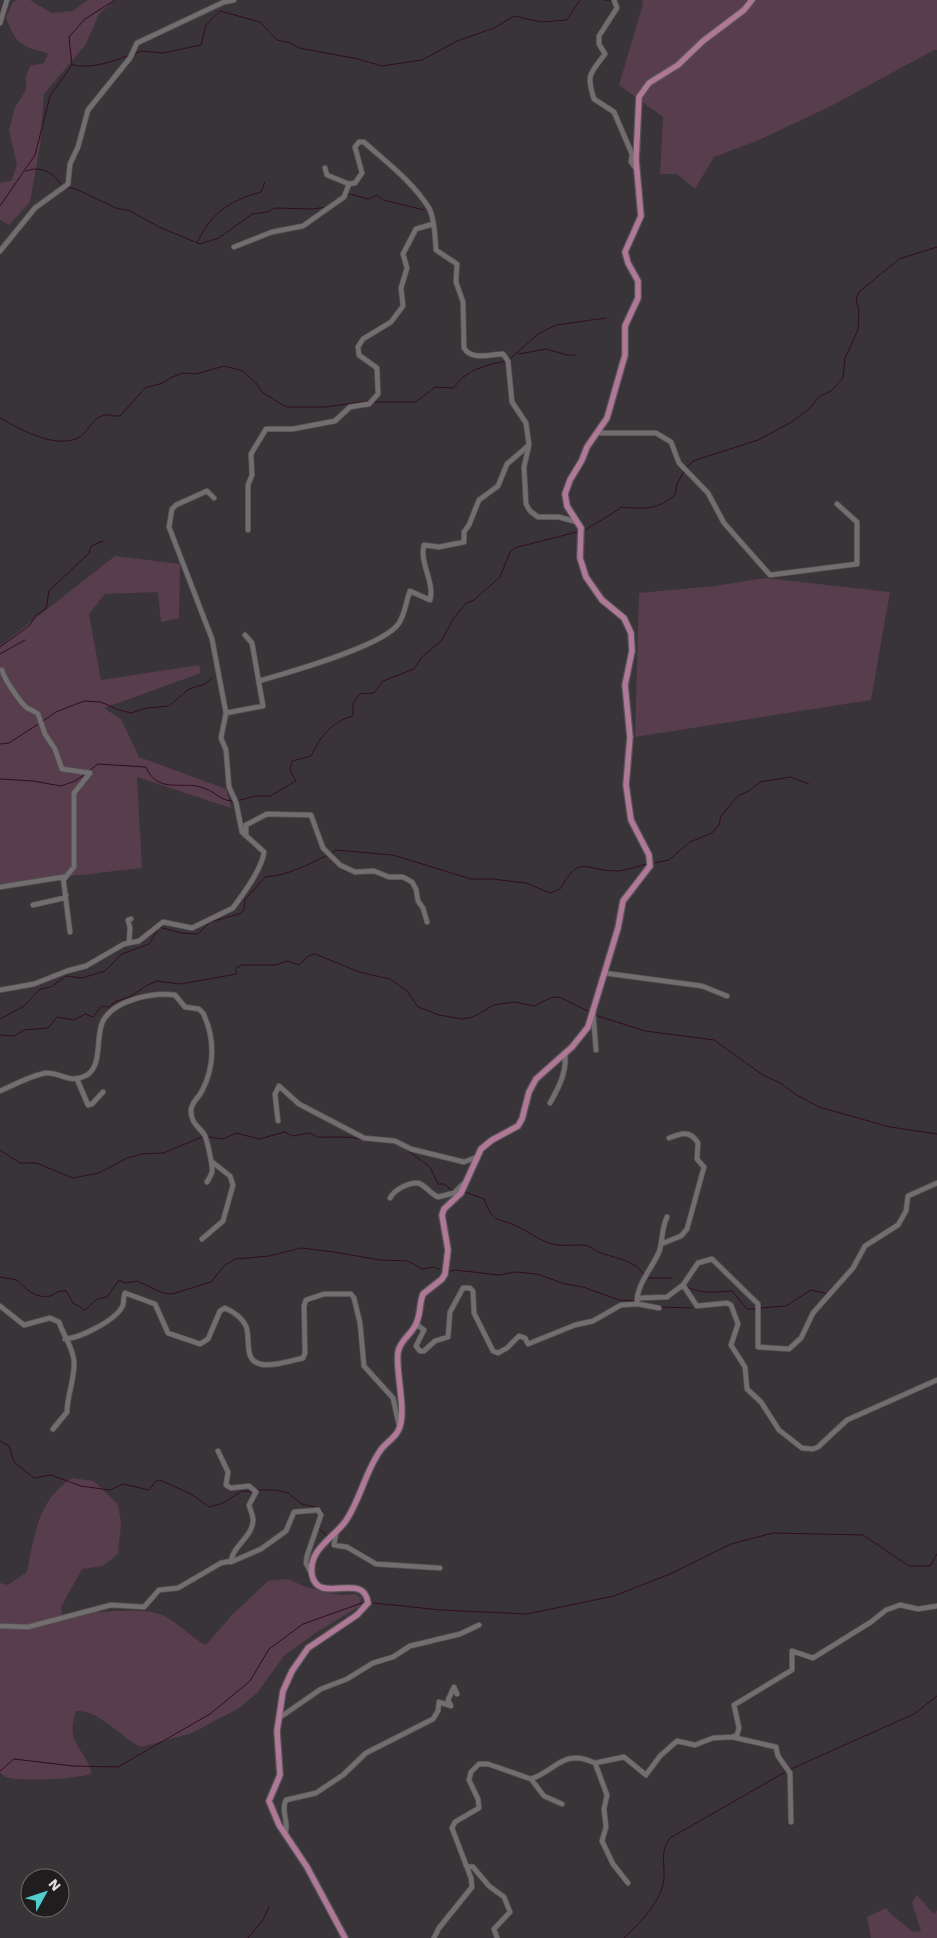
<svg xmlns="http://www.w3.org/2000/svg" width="937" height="1938" font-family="'Work Sans',sans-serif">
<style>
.green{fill:#583d4c}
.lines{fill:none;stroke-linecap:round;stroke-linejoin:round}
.stream{stroke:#330c24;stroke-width:1}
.minor-casing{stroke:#565355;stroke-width:6}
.major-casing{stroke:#565355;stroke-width:8}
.minor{stroke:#726d6f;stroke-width:4.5}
.major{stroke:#af7897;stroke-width:5.5}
</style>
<rect width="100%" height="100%" fill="#393437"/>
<!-- green -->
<path class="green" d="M17,0H30L52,13L73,11L88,0H115L99,14L86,44L44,94L40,146L30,202L9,225L0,220V183L11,181L17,165L9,130L15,107L26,90V76L30,66L44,63L48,53C22,47 15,44 6,17L13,2Z
M642,0H937V50H934L831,106L759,140L714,157L695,189L677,174H660L663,117L619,85L643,4Z
M115,556L180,564L179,618L161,622L158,592L105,594L89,614L101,680L199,665L201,673L104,708L121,719L139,757L226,789L231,808L137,777L142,868L0,884V646Z
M765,578L890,592L871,700L635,737L639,593L715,586Z
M72,1478L93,1481L118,1504L121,1524L118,1554L103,1566L82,1569L61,1607L62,1615C84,1614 142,1606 162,1615C176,1621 190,1637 206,1645L231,1616L268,1581L288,1579L306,1587L339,1595L356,1594L361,1598L360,1606L317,1632L284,1656L257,1693L239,1708L192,1733L141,1747C119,1737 101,1710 76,1711C65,1744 83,1745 92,1773C83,1779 16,1782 6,1777C4,1776 2,1774 0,1772V1583L8,1585L27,1572C34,1536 38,1499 72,1478Z
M917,1895L934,1914L937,1910V1938H871L867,1917L886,1908L892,1915L913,1932L921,1931L912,1903Z"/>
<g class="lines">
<!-- stream -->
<path class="stream" d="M604,0H613
M133,54L141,51L163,53L201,45L206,25L220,11L260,22L277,40L290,43L299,48L358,59L382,66L422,60L457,41L494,28L514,16L541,22L567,20L580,0
M72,65C93,69 110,62 130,55
M26,171C43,165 53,173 62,186
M67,187L76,189L116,208L130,211L159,227L200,244L219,238L252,214L267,212L275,208L313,209L326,207
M347,195L350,194L368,199L377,195L383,200L424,210
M0,206L35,155L50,96L72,65L69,37L85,19L115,0
M197,243C211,213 229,201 261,192L265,182
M519,354L546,349L567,355H575
M509,360L538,334L556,325L606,318
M374,402H416L435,387L454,388C465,370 486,365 506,361
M0,418C20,429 54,449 78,438C88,433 92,418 104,415C109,414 114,417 120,416L145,388L163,383L172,377L183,373L196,374L224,366L243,371L257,384L262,392L286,407H326L368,401
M686,468L693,461L758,440L790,423L809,409L820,396L831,391L843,378L845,358L858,330L859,310L856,300L859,292L899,259L937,247
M586,530C597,521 610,517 621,507C642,509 658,510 675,495L677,484L684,471
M0,647L30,625L36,615L46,609L49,591L89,553L91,546L103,541
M0,654L25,640
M43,721L56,712L84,701L101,702L119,710L131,713L147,708L169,706L189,689L205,684L212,678
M0,744L9,743L40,723
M89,771L98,764L146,767C158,796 185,779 206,789C217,793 222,802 235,801
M0,779L33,781L61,786L75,781L86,774
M237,801L255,796H270L296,781L290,770L292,761L311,756C321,736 331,722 353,716V704L359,694L374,693L383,681L414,669L422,657L442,640L453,619L466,603L474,600L500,577L510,552L514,548L577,532
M332,854L335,850L393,855L471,879H492L526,883L550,893L560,889C580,854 583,870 616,871C626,871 637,866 647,864
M654,863L669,860L690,842L712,833L719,825L721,816L738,796L749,791L760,782L790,777L809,784
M595,1015L645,1031L714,1040L763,1075L782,1084L795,1094L819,1107L890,1127L937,1134
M0,1019L24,1006L40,989L51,987L66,976L82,978L105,971L122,954L149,944L159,927L181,933L198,934L210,922L239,914L244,910L245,900L265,877C287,876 309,864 328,855
M0,1035L14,1036L24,1030L48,1028L57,1017L74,1020L85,1014L93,1017L102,1006L109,1007L115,1002L131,996L146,986L157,981L181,984L236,974V968L242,965H276L287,961L299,965L308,956L315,954L359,972L390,979L407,991L418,1007L439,1015L462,1019L473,1017L494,1005L515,1002L534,1006L550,998L559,997L590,1012
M208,1137L223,1139L236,1133L259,1139L285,1132L292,1136L310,1133L317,1137
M319,1137C334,1138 350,1135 363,1140
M403,1147L430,1167L438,1184H444L453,1191
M0,1150L20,1163H36L73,1178L99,1173L127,1158L142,1154L163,1153L202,1137
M463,1191L484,1199C494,1224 495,1217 517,1226C530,1232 543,1244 559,1245C565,1246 583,1244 588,1246C592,1247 595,1250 598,1252C614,1258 636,1260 645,1276
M447,1272L455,1270L499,1275L515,1272L537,1274L565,1284L583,1287L619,1300L635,1301
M0,1277L17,1280C25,1289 37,1299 50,1296C56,1294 58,1290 66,1291L73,1303L85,1310L97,1299L107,1297L119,1280L125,1283L137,1281L163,1293L172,1294L211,1282L224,1266L235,1259L269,1256L301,1248L334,1252L380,1260L408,1261L422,1269L435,1267L440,1270
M647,1278H671
M687,1287C701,1294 716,1292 732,1291L747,1309H757
M660,1307L692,1308
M761,1308L786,1306L811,1290L829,1294
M0,1441L9,1446L14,1462L34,1478L51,1475L81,1486L110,1490L123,1484L149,1490L156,1481L160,1480L191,1494L209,1507L223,1503L242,1491L254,1492
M257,1490H276L288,1493L302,1504L320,1508L323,1512L319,1529L327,1536
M337,1543L348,1546
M373,1603L441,1610L527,1614L614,1596L670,1574L731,1544L773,1533L863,1535L909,1566H930L937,1554
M791,1769L914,1714L937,1696
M0,1771L14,1759L73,1766L118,1767L210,1714L250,1681L269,1649L303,1624L362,1603
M248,1938L263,1920L269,1907
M624,1938C639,1924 658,1905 663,1884C667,1866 658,1855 670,1838L787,1771"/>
<defs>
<path id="minor" d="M614,0L617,8L599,36V44L605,54C590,74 586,74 594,99L614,112L632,154L631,162L637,170
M0,23L7,0
M325,168L327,175L349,184L355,183L362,173L355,147L359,142H364C387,163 412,181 429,208C435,219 435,238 436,250L457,264L456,282L463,302L464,348C472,361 490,354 503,354L508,361L512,402L526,423L529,445L524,467L526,504L530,511L538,517H559L577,522
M234,247L272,232L303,226L344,197L349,184
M0,251L35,208L68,184L70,164L78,147L88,110L130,58L137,43L224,2L234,0
M598,433H656L671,442L679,463L708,493L724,523L770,575L857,564V522L837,504
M248,530V485L252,475L251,454L266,429H293L335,421L350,407L369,404L378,394L377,368L359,355L358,347L363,339L391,322L403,306L401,288L407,268L403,254L416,229L433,224
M2,670C4,679 20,702 27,708C31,710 35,711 38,714L45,734L55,749L62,769L90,773
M259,681C286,673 385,646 399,623C405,614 406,601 410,591L430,600C435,582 419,563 424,545L439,547L464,542V532L469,525L479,500L498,486L507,464L529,445
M226,713L263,706L252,643L245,635
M246,836V825L267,814L311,815L323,848L340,865L355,872L374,871L389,877H403L412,882L416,889L418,901L423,908L427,922
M64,879L74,867V793L90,773
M0,887L63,877L70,932
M33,905L64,898L66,895
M129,943L130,928L128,920L131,919
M604,973L702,986L727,996
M0,990L34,984L67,971L86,966L124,944L139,941L163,922L192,928L233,908C243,894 262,869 264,852L242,832L236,802L229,787L226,750L221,738L226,713L212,639L169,527L172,509L176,505L207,491L214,498
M593,1011L596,1050
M77,1079L88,1105L92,1104L103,1092
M0,1091C14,1085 32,1075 46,1073C61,1072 69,1085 87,1075C103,1065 95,1036 103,1021C114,1000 153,992 175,995L185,1007L199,1009L203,1013C215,1038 215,1066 202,1091C198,1099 191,1102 191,1111C191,1123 198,1126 204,1134C207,1138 213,1167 212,1172C211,1175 209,1179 207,1182
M550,1103C559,1087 567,1072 565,1053
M278,1121L275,1094L279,1086L299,1104L364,1138L395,1141L411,1149L464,1162L477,1157
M390,1198C394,1190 409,1182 418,1183C425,1185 431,1194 438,1197L454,1193L464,1183
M202,1239L223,1221L233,1185L230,1176L211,1161
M661,1244L681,1236L687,1229L704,1167L697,1159L698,1143C690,1130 682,1133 669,1138
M683,1285L697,1306L727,1303L731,1305L738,1324L731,1345L745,1367L747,1389L761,1402L779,1430L802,1448L813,1449L818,1447L847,1420L937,1380
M637,1300C638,1283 652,1268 659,1252C663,1241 661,1230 667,1217
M638,1304L659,1308
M0,1306L24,1325L50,1318L59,1322C63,1335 74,1349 74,1362C75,1379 67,1395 67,1412L53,1429
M416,1324L424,1330L416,1346L420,1351H424L435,1341L448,1337L450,1312L463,1288H470L473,1291L474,1313L493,1351L498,1353L507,1348L519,1336L525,1338L528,1344L575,1325L593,1321L621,1305L638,1304L637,1300L640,1298L667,1297L683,1285L698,1263L712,1259L758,1304V1347L789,1349L801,1338L813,1313L853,1268L865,1246L898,1225L906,1211L908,1196L937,1183
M65,1339C80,1338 117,1320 123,1305C124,1301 123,1297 125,1293L155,1304L168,1333L200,1344L208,1339L220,1311L225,1308C234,1312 242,1318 246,1326C251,1338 243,1360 260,1364C272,1367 290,1361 303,1358L305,1353L304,1306L306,1300L324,1294H351L354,1298L360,1323L364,1366L393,1398L399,1425
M218,1451L228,1472L226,1485L231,1488L249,1486L256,1492L249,1505C250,1510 253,1514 253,1520C253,1537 232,1546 231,1562L261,1549L286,1531L294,1512L318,1510L321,1515L307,1556L306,1563L311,1573
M336,1533L334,1545L347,1547L376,1564L440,1568
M0,1626L28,1627L111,1605L144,1607L159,1590L178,1588L221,1563L231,1561
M279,1718L321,1689L347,1679L373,1663L393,1657L410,1646L460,1634L479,1625
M732,1737L737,1735L739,1728L734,1705L792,1670V1651L813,1658L871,1622L886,1610L900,1605L918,1609L937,1606
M595,1763L607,1795L604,1809L606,1827L602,1841L613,1864L628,1883
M531,1779L544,1796L562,1804
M285,1834C290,1823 280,1811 286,1800L316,1793L343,1775L366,1753L433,1719L438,1711L439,1702L451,1706L448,1700L454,1687L457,1694
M466,1866L473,1867L489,1886L504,1897L510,1912L494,1929L497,1938
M434,1938L439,1928L472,1887L471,1878L452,1828L455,1822L479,1808L478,1799L469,1780L471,1772L479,1764H488L531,1779C557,1770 563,1748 595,1763L624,1757L646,1775L660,1756L677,1741L695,1745L713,1738L732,1737L776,1747L778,1756L790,1773L791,1822"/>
<path id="major" d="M345,1938L307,1867L279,1825L269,1801L280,1775L277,1731L283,1691L292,1671L308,1648L357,1615L368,1603C364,1570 318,1606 312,1575C308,1550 332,1539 345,1522C360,1501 365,1472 380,1451C385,1443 394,1439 398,1431C408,1414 395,1372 398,1352C400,1340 412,1334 416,1324C421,1314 419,1304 423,1294L442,1279L445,1274L448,1250L442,1215L444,1209L461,1193L481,1149L492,1140L518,1126L522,1119L529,1092L536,1079L572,1047L588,1027L618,928L623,901L650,866L649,855L631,820L626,785L630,737L625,685L632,651L631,633L624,618L602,600L586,577L580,558L581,528L567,506L565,494L570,480L582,460L587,447L607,418L625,355V326L638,298V281L628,263L625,252L641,216L636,160L639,97L649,83L678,65L703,41L744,10L752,0"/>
</defs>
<!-- minor casing -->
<use href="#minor" class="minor-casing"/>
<!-- major casing -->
<use href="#major" class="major-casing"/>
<!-- minor -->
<use href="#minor" class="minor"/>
<!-- major -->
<use href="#major" class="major"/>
</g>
<!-- north arrow -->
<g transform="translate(45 1893) rotate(50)"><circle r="24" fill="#1f1d1e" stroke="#6d6b6c"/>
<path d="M0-4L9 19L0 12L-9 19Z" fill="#52cdce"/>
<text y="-8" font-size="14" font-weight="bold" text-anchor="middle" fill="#e2dfe1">N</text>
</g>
</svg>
